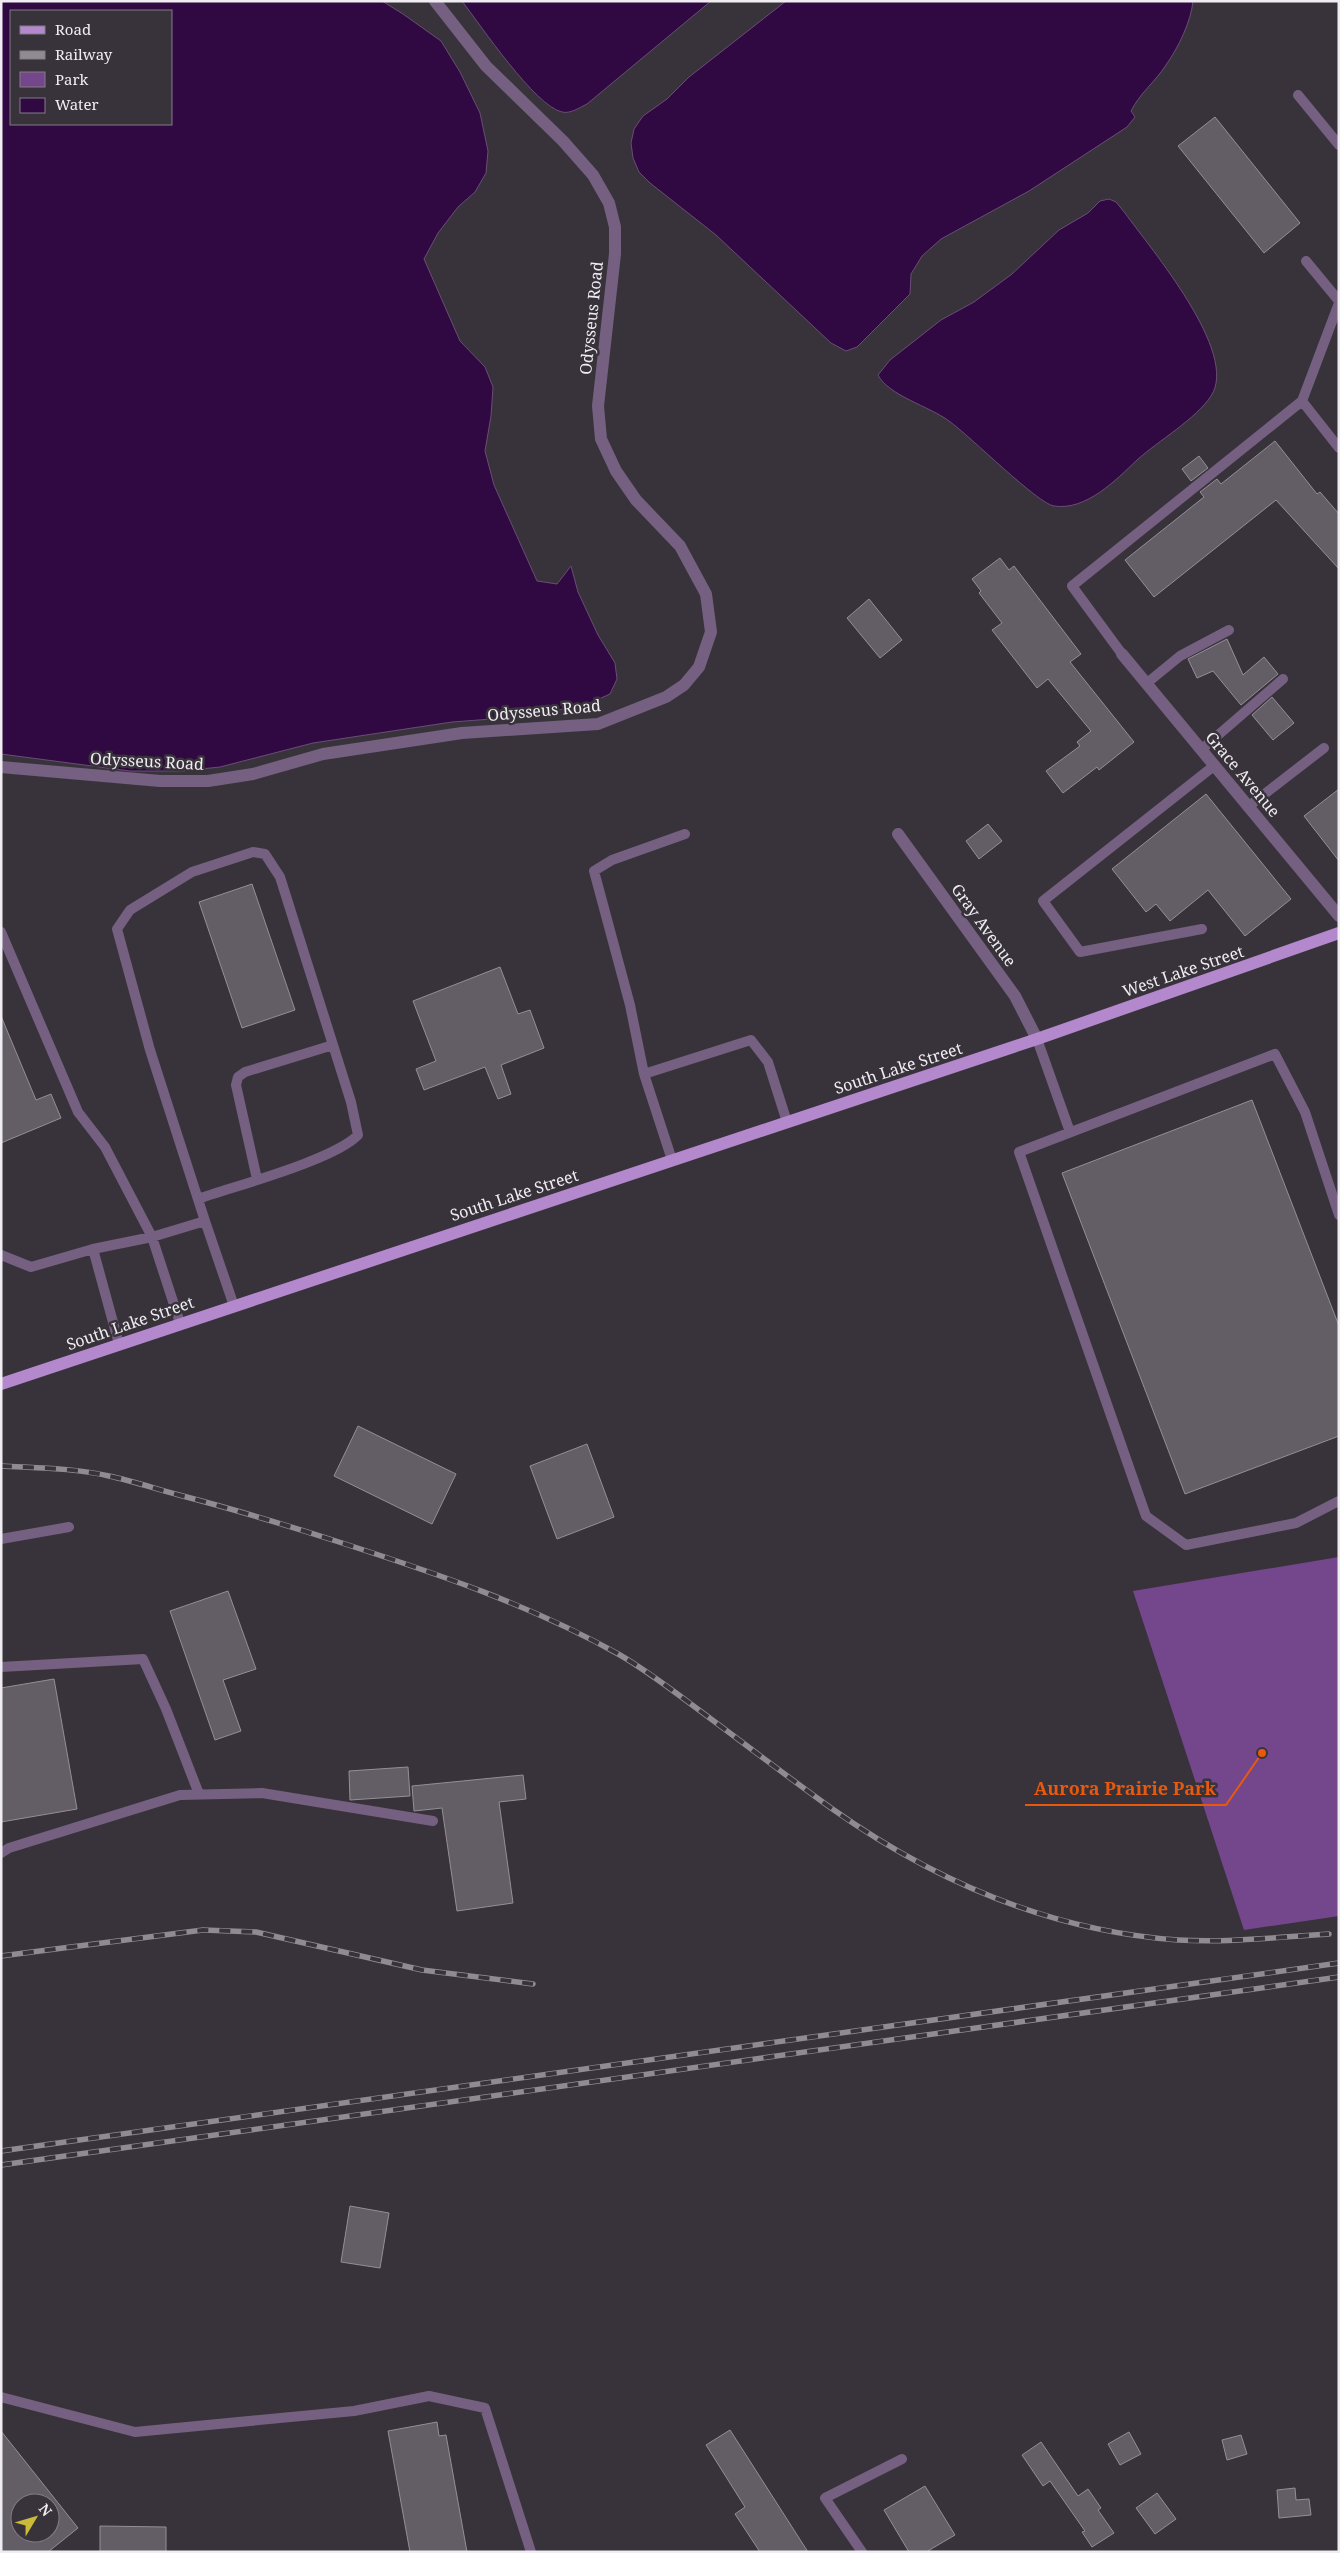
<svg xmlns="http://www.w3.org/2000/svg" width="1340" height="2553" font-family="'Noto Serif',serif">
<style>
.green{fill:#74478c}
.water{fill:#300942;stroke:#6a4d77;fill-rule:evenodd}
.building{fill:#635e66;stroke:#948f97;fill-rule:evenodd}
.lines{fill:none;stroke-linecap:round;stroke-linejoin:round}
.service{stroke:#756082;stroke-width:10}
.minor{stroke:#756082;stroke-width:12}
.primary{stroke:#b488cd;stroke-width:12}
.rail-casing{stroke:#8f8b91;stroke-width:5.5}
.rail{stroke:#38333a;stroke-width:4;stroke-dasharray:11;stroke-linecap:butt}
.labels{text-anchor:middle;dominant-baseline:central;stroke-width:5;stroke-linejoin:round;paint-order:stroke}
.street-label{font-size:16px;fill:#f0edf2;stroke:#38333a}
.leader{fill:none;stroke:#e8590c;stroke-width:2}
.callout-dot{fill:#e8590c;stroke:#38333a;stroke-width:2}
.callout-label{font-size:18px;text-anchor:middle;font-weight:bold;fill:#e8590c;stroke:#38333a;stroke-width:5;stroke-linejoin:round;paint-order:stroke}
</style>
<rect width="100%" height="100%" fill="#38333a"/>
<!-- green -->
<path class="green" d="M1339,1557V1916L1244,1930L1133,1591Z"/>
<!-- water -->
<path class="water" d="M1,1H382L403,14L441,41L460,72L480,113L488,151L486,173L475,192L458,207L438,233L424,259L460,341L485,367L493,387L491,416L485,451L494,485L537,581L557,584L571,566L578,592L598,635L615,663L617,679L610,694L590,703L532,716L452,722L313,743L220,767L182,771H130L1,754ZM11,11H171V124H11Z
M462,1H711L587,104C579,108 570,114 562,112C535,106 481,26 462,1Z
M786,1H1193C1191,22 1178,48 1166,65C1155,82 1140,93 1131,111L1135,117L1127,127L1029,191L941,239L922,256L911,274L910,294L857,347L846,351L831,343L716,235L650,183L639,172L633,158L631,143L634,129L643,116L667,99L689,77Z
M1109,199L1116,202L1125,213C1150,248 1240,353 1211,396C1196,419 1158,441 1137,460C1116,480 1086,511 1054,506C1038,504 970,436 949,421C929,406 889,396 878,375L890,360L941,320L974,302L1012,274L1059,230L1088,213L1100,201Z"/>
<!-- building -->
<path class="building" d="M1215,117L1300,223L1264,253L1178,146Z
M1275,441L1317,494L1320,492L1339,514V569L1276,500L1154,597L1125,560L1204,497L1200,492L1217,479L1221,484Z
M1199,456L1208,468L1191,481L1182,469Z
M1000,558L1009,570L1014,566L1081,654L1070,662L1134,742L1099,770L1097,767L1063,793L1046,771L1080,746L1077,742L1091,731L1048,679L1037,688L992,630L1002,623L979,593L981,591L972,579Z
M869,599L902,640L880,658L847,618Z
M1227,639L1243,675L1264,657L1278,674L1241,705L1213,671L1197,678L1188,659Z
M1272,697L1294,723L1273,740L1252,715Z
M1339,789V861L1304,816Z
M1206,794L1291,899L1245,936L1208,890L1170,921L1156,904L1146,912L1112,869Z
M988,824L1002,841L979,859L966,841Z
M252,884L295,1010L242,1028L199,902Z
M500,967L518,1014L530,1010L544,1048L501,1065L511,1094L498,1099L485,1067L424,1090L416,1069L436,1061L413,1001Z
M1,1016L36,1100L51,1094L61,1118L1,1143Z
M1252,1100L1339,1326V1436L1185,1494L1062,1173Z
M358,1426L456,1474L432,1524L334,1476Z
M587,1444L614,1517L557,1539L530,1466Z
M228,1591L256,1669L223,1680L241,1731L215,1740L170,1611Z
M54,1679L77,1809L1,1822V1688Z
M408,1767L410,1796L350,1800L349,1771Z
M523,1775L526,1799L499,1802L513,1903L457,1911L442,1808L414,1811L412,1786Z
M350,2206L389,2213L380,2268L341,2262Z
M437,2422L439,2436L446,2435L467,2552H410L388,2431Z
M730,2430L808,2552H760L735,2514L745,2507L706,2445Z
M1,2431L78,2528L48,2552H1ZM20,2503H50V2533H20Z
M1129,2432L1141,2454L1120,2465L1108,2444Z
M1241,2435L1247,2454L1227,2460L1222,2440Z
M1041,2442L1078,2496L1088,2489L1101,2508L1098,2510L1114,2533L1092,2547L1082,2532L1085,2531L1050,2481L1043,2486L1022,2455Z
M925,2486L955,2535L926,2552H909L884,2510Z
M1295,2488L1296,2500L1309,2499L1311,2515L1279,2518L1277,2490Z
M1157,2493L1176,2519L1155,2534L1136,2508Z
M100,2526L166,2527V2552H100Z"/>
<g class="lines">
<!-- service -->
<path class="service" d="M1298,95L1339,145
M1306,261L1339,301
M1339,303L1302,401L1339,448
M1122,654L1072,586L1302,401
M1147,683L1180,656L1229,630
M1202,749L1283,679
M1249,806L1324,748
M1202,929L1080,952L1043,901L1215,765
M1,932L78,1112L105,1147L152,1237L205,1221L234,1306
M1037,1039L1070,1132
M644,1074L751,1040L768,1062L787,1122
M672,1160L644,1074L630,1005L594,871L612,860L685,834
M257,1179L236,1085L238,1077L245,1072L333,1045
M198,1199C235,1186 334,1160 358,1135L351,1102L280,877L265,854L253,852L192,872L130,910L117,929L150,1050L205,1221
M1339,1215L1305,1112L1275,1054L1019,1152L1146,1516L1186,1545L1296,1523L1339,1501
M93,1249L152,1237L180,1323
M1,1255L31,1267L93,1249L119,1344
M1,1539L69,1527
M1,1667L143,1659L166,1709L199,1794
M1,1853L9,1848L180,1795L262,1793L433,1821
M1,2397L135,2432L354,2411L429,2396L485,2408L531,2552
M862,2552L825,2498L902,2459"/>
<!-- minor -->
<path class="minor" d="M1122,654L1339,916
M1,767L160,781H208L253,774L323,754L462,733L598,724L666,697L684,685L699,667L711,632L706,594L680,546L636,500L616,471L601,439L598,406L615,254V227L609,203L593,175L563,141L486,66L435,1
M898,834L1015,996L1037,1039"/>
<!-- primary -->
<path class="primary" d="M1,1384L1037,1039L1339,933"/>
<defs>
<path id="rail" d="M1,1466C37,1468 75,1468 109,1476C133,1481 156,1489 179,1495C233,1509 286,1525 339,1542C435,1573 531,1605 620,1655C649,1672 676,1693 703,1713C746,1745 788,1777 831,1808C934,1881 1051,1931 1178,1940C1228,1943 1279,1937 1329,1934
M1,1956L203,1930L256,1932L422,1970L533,1984
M1,2151L1339,1963
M1,2165L1339,1977"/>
</defs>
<!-- rail casing -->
<use href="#rail" class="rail-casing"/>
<!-- rail -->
<use href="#rail" class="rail"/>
</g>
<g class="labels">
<!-- street labels -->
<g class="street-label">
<text transform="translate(591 318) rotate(-84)">Odysseus Road</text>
<text transform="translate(544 710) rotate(-5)">Odysseus Road</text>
<text transform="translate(147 761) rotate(3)">Odysseus Road</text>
<text transform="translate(1243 774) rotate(50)">Grace Avenue</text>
<text transform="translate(984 925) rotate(54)">Gray Avenue</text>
<text transform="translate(1183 971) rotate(-19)">West Lake Street</text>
<text transform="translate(898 1068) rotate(-18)">South Lake Street</text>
<text transform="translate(514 1195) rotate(-18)">South Lake Street</text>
<text transform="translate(130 1323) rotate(-19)">South Lake Street</text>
</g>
</g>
<!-- callouts -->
<path class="leader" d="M1262 1753L1226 1805H1025"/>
<circle class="callout-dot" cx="1262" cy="1753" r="5"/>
<g class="callout-label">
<text x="1125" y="1795">Aurora Prairie Park</text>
</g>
<!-- border -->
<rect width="1340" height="2553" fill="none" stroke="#f0edf2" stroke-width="5"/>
<!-- legend -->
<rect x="10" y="10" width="162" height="115" fill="#38333a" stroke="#827d84"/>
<rect x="20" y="26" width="25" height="8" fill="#b488cd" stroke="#827d84"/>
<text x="55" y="35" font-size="15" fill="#f0edf2">Road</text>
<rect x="20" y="51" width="25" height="8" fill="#8f8b91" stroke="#827d84"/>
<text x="55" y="60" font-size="15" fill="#f0edf2">Railway</text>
<rect x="20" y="72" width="25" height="15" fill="#74478c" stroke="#827d84"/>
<text x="55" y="85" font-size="15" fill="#f0edf2">Park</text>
<rect x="20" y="98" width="25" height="15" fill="#300942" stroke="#827d84"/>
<text x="55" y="110" font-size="15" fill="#f0edf2">Water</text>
<!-- north arrow -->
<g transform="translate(35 2518) rotate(52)"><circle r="24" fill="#38333a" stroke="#827d84"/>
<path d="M0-4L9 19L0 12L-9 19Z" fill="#c9ba3a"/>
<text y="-8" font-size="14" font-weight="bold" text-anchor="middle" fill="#f0edf2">N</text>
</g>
</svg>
